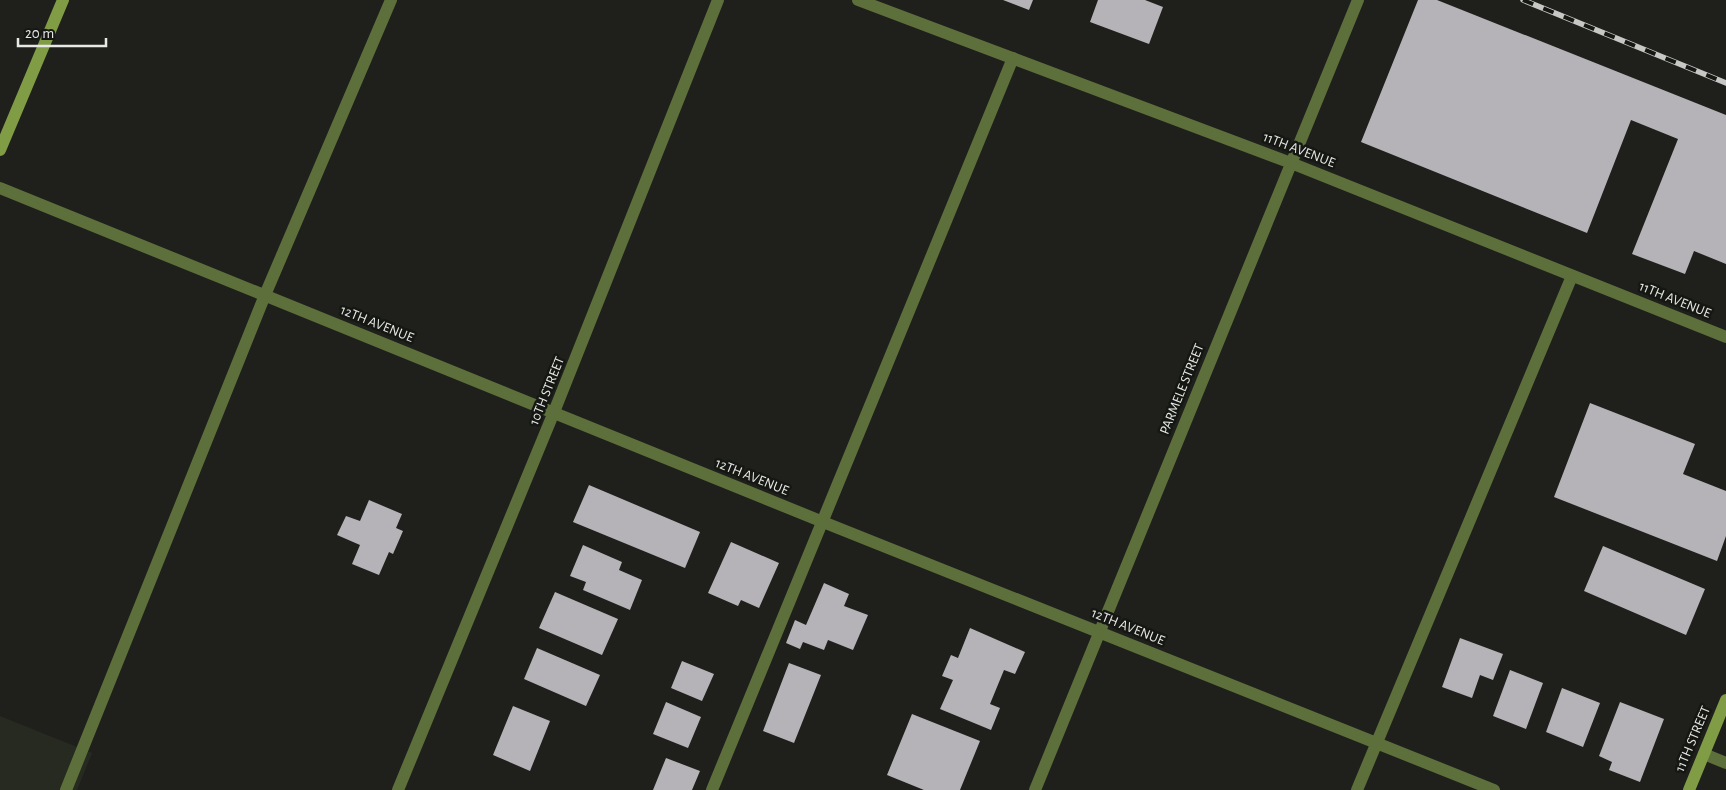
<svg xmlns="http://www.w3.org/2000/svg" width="1726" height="790" font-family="'Alegreya Sans',sans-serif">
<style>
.built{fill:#262a20}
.building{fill:#b5b3b8}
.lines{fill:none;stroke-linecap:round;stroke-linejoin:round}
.lane{stroke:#5d703b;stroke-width:12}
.street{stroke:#5d703b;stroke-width:12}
.secondary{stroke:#809d46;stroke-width:12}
.rail-casing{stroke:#c7c8c5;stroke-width:5.5}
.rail{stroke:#151713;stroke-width:4;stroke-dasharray:11;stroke-linecap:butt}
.labels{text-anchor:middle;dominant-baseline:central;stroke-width:5;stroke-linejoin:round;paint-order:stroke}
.street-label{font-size:14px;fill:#e8e9e6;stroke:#151713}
</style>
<rect width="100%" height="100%" fill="#1f201c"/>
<!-- built -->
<path class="built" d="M0,716L92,753L77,790H0Z"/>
<!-- building -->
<path class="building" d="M1003,0H1033L1029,10Z
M1098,0H1145L1163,7L1149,44L1090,22Z
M1418,0H1437L1726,115V264L1694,251L1685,274L1632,254L1678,139L1631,120L1587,233L1361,142Z
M1590,403L1695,444L1683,474L1726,491V536L1717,561L1554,497Z
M589,485L700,532L685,568L573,522Z
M369,500L402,514L396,528L403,531L393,554L389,552L379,575L352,564L360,545L337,535L346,516L360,521Z
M731,542L779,563L759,608L741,600L738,606L708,593Z
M583,545L622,562L619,570L642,580L630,610L583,590L586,582L570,576Z
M1603,546L1705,589L1686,635L1584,591Z
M824,583L849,594L844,606L868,615L853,650L828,640L824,650L803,642L800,649L786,643L795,620L806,625Z
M555,592L618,619L602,655L539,628Z
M970,628L1025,652L1015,674L1004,670L990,704L1000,708L991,730L940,709L953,680L942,676L951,655L958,658Z
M1460,638L1503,654L1493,680L1480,675L1472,698L1442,687Z
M537,648L600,675L586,706L524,679Z
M682,661L714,674L702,701L671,688Z
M789,663L821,675L794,743L763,731Z
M1510,670L1543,683L1526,729L1493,716Z
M1562,688L1600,703L1583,747L1546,732Z
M666,702L701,717L688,748L653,734Z
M1620,702L1664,719L1640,782L1609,770L1612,762L1599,756Z
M513,706L550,721L530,771L493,755Z
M912,714L980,741L960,790H924L887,775Z
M666,758L700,771L692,790H653Z"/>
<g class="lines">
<!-- lane -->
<path class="lane" d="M66,790L265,295L391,0
M712,790L1013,58
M1357,790L1572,276"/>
<!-- street -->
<path class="street" d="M858,0L1291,163L1726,337
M0,188L823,522L1494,790
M1704,754L1726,763
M398,790L554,412L718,0
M1035,790L1358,0"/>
<!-- secondary -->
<path class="secondary" d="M0,150L63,0
M1689,790L1726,700"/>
<defs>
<path id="rail" d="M1523,0L1726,83"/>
</defs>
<!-- rail casing -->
<use href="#rail" class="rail-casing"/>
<!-- rail -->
<use href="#rail" class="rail"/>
</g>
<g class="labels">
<!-- street labels -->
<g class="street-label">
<text transform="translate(1299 150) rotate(21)">11TH AVENUE</text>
<text transform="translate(1675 300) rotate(22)">11TH AVENUE</text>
<text transform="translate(377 324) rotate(22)">12TH AVENUE</text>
<text transform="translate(1182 389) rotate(-68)">PARMELE STREET</text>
<text transform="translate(547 391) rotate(-68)">10TH STREET</text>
<text transform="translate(752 477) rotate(22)">12TH AVENUE</text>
<text transform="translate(1128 627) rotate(22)">12TH AVENUE</text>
<text transform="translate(1693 739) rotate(-67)">11TH STREET</text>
</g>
</g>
<!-- scale -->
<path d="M18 38v8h88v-8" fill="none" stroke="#e8e9e6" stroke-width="2.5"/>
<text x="25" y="38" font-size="15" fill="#e8e9e6" stroke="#151713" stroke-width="4" paint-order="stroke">20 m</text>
</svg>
